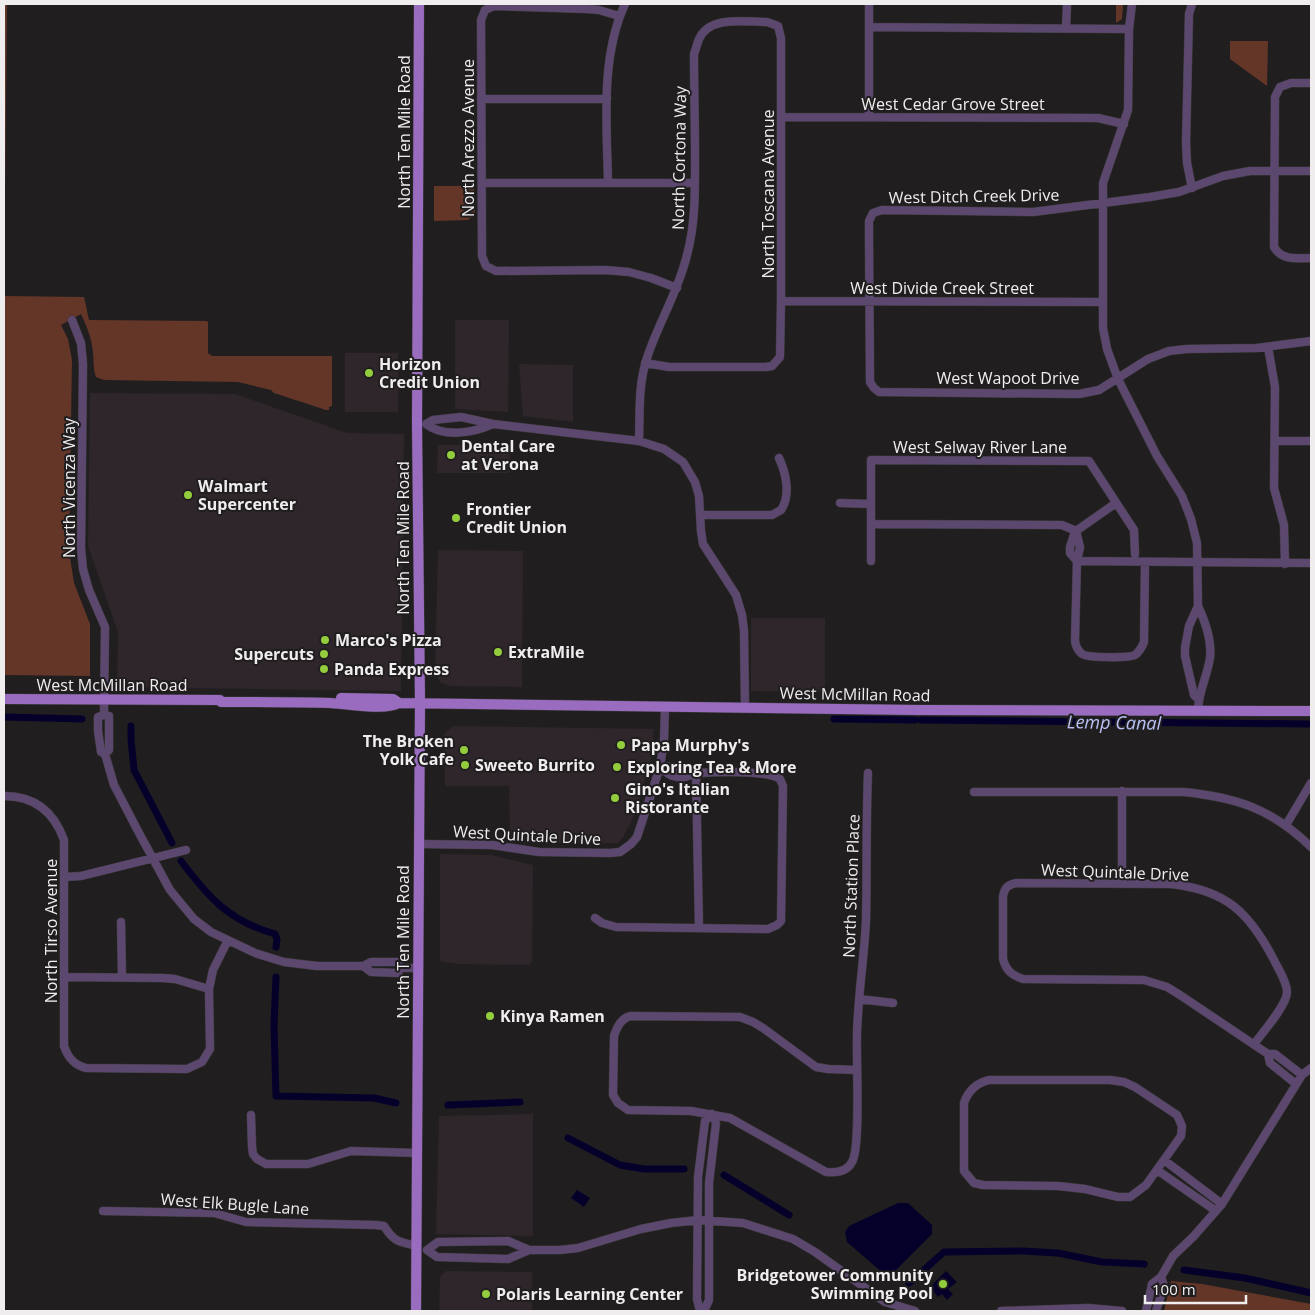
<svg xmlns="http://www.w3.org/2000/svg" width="1315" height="1315" font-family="'Open Sans',sans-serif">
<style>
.built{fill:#2e262b}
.green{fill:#633628}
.water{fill:#05002a}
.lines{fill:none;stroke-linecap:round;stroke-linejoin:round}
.canal{stroke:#05002a;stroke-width:7}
.minor-casing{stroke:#3e3b3d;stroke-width:9}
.major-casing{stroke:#3e3b3d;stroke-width:11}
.minor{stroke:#5c476e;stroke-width:8}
.major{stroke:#996cbf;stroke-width:10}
.poi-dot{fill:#93cc3d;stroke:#211e20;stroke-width:2}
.labels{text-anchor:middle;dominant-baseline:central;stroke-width:4;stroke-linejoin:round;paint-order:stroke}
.street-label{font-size:16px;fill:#f0edef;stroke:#211e20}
.poi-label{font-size:16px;font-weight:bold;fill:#f0edef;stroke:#211e20;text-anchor:start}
.water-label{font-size:18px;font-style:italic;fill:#bac2f5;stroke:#211e20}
</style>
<rect width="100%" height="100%" fill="#211e20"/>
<!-- built -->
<path class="built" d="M455,320H509L508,412L455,409Z
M345,353H398V412H345Z
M519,364L573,365V422L523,416Z
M90,393L235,394L347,433L404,434L401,691L117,687L118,632L88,546Z
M438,445H510V473H437Z
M438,550L523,551L522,687L450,686L440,682L435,673Z
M751,618H825V692L751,691Z
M453,726L654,729L652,755L634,816L623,837L618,843H534L510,837L509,786H445L444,734Z
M440,854L491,855L533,865L532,961L529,965L459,964L440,961Z
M533,1114V1236L436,1234L439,1116Z
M446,1271L532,1272V1311H439L440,1277Z"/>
<!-- green -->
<path class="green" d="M4,4H7L4,296L84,297L89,320L206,321L208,322V353L212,356H332V406L329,407V410H326L274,393L271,390L238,382L104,380L96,377C93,369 94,362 93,353C92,339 87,327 81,314L61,325L68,339L72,360L69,551L74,583L90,624V676L4,675Z
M1116,4H1123L1122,19L1116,23Z
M1230,41H1268L1267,86L1230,59Z
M434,186H474L475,217L470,218L468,220L434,221Z
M1171,1281L1202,1284L1311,1304V1311H1164Z"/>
<!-- water -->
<path class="water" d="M577,1190L590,1198L584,1207L571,1198Z
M898,1203H908L932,1225V1234L894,1272L884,1274L847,1242L845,1232L849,1226Z
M946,1271L957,1282L948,1289L953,1294L947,1300L942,1294L938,1297L930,1287Z"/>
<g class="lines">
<!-- canal -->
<path class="canal" d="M4,717L82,719
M834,719L915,720
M921,720L1308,724
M131,726V740L134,770L172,843
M181,861C209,898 229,921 275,934L277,939L276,947
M276,977L274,1026L276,1096L374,1098L396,1103
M448,1105L520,1102
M568,1138L620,1165L644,1169H684
M724,1175L789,1215
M1184,1270L1245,1278L1311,1293
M909,1283L944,1252L1022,1251L1058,1253L1102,1262L1144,1264"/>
<defs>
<path id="minor" d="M1132,4L1129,29L1128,110L1103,183V328L1107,349L1118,379L1157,456L1182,496L1191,519L1197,543L1198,606L1189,626L1185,648V656L1194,695L1198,699
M1192,4L1189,14L1186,143L1187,163L1192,188
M619,16L599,10L587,9L494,6L485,10L481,20L482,256L486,266L496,271L605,270L629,272L651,278L677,288
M869,27L1129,29
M1066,29L1067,4
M1311,83H1291L1280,87L1275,97L1274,247C1282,261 1297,258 1311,258
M481,99H607
M781,117L1098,118L1124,124
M869,117V4
M1311,171H1250L1223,176L1179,192L1150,197L1033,212L882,210L873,213L869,221V236L870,382L874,388L879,392L1079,394L1099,390L1148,359L1169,351L1187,349L1257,348L1311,341
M482,183H695
M608,183C607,125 600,58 625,4
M781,301L1102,302
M72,320L81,343L83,364L81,548L83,569L89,590L105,627L104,715
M1268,347L1275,387L1274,488L1284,525L1285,564
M493,424C473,433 444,438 426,424L433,420L461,417L493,424L639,441L664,449L683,462L695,482L699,496L701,531L703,544L736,595L742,615L744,631L745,707
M639,441C640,415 638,387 646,361C657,325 678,293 687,255C696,222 695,187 695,153C695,120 694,87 694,54C696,49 697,44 699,39C710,15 745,22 767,22L778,26L781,38V301L780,357L772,366L766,367H669L645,363
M1275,441H1311
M840,503L871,504
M700,515H772L781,510C791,495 786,473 779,458
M871,524L1062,525L1076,531L1116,503
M1076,531L1080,547L1077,561L1075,640C1075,645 1078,651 1082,654C1088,658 1129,658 1135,655C1139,652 1142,647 1144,642L1145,562
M1075,532L1070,547V553L1077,561
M871,561V460L1089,461L1134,530L1135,554
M1077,561L1311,563
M1198,606C1205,621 1212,641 1210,658C1207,677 1198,693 1198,711
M104,715L109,716V750L105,754L101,752L98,731V717Z
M105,754L114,785L139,833L170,890L194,919L211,932L255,953L284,962L317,966H363
M696,774L699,928
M1122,791V883
M974,792H1183C1236,797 1272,809 1311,847
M4,796C35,796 54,812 64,840V1046C68,1058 74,1065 86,1068L187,1069L202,1062L210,1049L209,989L213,970L228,940
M1286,825L1311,783
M419,844L492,845L539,852L610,853L620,852L631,844L637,837L660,767L664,741L665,707
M65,877L81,876L186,850
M595,918L602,923L616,927L768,929L777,925L781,921L783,786L780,779C768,770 715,772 699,773C688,774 686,780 673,776C668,775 664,770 660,767C674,766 684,767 696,774
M121,922L122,977
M400,968L398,962H371L363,966L371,972L398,973L400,968H419
M64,977L163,978L175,979L209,989
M859,999L893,1003
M1254,1044C1263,1032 1287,1005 1287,992C1287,981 1278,969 1274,960C1249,912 1226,890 1171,884L1016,883C1008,885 1005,887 1003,896V959C1006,970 1011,975 1023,979L1144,980L1167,987L1180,995L1268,1054
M857,1070L828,1069L816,1067L763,1028L753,1022L740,1017L631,1016C621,1018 617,1027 614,1036L613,1095L618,1103L628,1110L691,1111L730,1118L826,1172C836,1173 847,1172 852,1162C861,1148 856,1057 857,1034C858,996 864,959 866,921C867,872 866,823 868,773
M989,1080H1110L1124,1082L1135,1087L1177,1115L1182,1126L1181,1136L1146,1185L1130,1197H1118L1085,1189L1058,1186L983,1185L974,1183L964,1171V1103C968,1091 977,1083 989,1080Z
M1296,1084L1270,1063L1268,1054H1275L1302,1075
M251,1115L252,1147L253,1154L257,1159L266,1164H308L351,1151L417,1153
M1164,1160L1222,1204
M1157,1170L1216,1211
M103,1211L214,1213L246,1222L376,1225L384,1226C394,1242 399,1242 417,1246
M529,1250L508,1241L438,1242L427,1250L437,1257L508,1259L529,1250H560L578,1248L641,1229L671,1223L698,1220L743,1223L793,1239L815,1252L885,1302L915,1311
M700,1311L697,1299L698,1177L705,1121L712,1114L716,1123L709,1183V1300L704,1311
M1001,1311L1088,1308L1122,1311
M1146,1311L1152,1284L1161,1277L1173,1256L1193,1237L1222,1204L1302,1075L1311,1068
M1156,1311L1164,1286L1161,1277"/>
<path id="major" d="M341,698L393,699L399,703
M4,699L220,700L221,702C257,702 294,702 330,703C347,704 385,711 399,703L918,710L1311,711
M416,1311L420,703L417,424L419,4"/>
</defs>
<!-- minor casing -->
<use href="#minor" class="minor-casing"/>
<!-- major casing -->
<use href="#major" class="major-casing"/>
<!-- minor -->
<use href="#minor" class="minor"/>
<!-- major -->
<use href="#major" class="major"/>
</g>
<!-- markers -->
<g class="poi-dot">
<circle cx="369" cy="373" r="5"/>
<circle cx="451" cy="455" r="5"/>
<circle cx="188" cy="495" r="5"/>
<circle cx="456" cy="518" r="5"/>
<circle cx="325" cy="640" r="5"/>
<circle cx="498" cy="652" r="5"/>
<circle cx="324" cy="654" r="5"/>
<circle cx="324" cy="669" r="5"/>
<circle cx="621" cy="745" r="5"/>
<circle cx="464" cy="750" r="5"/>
<circle cx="465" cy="765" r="5"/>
<circle cx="617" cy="767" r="5"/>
<circle cx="615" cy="798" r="5"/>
<circle cx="490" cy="1016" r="5"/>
<circle cx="943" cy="1284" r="5"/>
<circle cx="486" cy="1294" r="5"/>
</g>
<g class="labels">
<!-- street labels -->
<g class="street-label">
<text x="953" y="104">West Cedar Grove Street</text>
<text transform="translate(404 132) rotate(-90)">North Ten Mile Road</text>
<text transform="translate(468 138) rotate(-90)">North Arezzo Avenue</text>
<text transform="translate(679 158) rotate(-89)">North Cortona Way</text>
<text transform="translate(768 194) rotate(-90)">North Toscana Avenue</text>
<text transform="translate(974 196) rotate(-1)">West Ditch Creek Drive</text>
<text x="942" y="288">West Divide Creek Street</text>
<text x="1008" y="378">West Wapoot Drive</text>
<text x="980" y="447">West Selway River Lane</text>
<text transform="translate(69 488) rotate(-90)">North Vicenza Way</text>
<text transform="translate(403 538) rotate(-90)">North Ten Mile Road</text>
<text x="112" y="685">West McMillan Road</text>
<text transform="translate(855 694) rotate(1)">West McMillan Road</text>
<text transform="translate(527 835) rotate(3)">West Quintale Drive</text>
<text transform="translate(1115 872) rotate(2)">West Quintale Drive</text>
<text transform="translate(851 886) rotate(-88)">North Station Place</text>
<text transform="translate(51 931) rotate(-90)">North Tirso Avenue</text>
<text transform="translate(403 942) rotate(-90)">North Ten Mile Road</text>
<text transform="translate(235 1204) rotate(4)">West Elk Bugle Lane</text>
</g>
<!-- poi labels -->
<g class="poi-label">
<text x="379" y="364">Horizon<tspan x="379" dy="18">Credit Union</tspan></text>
<text x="461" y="446">Dental Care<tspan x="461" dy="18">at Verona</tspan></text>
<text x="198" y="486">Walmart<tspan x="198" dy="18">Supercenter</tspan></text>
<text x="466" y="509">Frontier<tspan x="466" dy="18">Credit Union</tspan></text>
<text x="335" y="640">Marco's Pizza</text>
<text x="508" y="652">ExtraMile</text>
<text x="314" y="654" text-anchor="end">Supercuts</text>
<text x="334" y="669">Panda Express</text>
<text x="454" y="741" text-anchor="end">The Broken<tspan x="454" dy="18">Yolk Cafe</tspan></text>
<text x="631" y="745">Papa Murphy's</text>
<text x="475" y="765">Sweeto Burrito</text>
<text x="627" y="767">Exploring Tea &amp; More</text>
<text x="625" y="789">Gino's Italian<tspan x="625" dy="18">Ristorante</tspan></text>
<text x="500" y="1016">Kinya Ramen</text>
<text x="933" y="1275" text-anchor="end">Bridgetower Community<tspan x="933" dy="18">Swimming Pool</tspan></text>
<text x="496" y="1294">Polaris Learning Center</text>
</g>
<!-- water labels -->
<g class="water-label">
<text transform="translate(1114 722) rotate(1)">Lemp Canal</text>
</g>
</g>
<!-- border -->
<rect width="1315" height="1315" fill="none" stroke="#f0edef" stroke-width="10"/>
<!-- scale -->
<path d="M1145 1295v8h101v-8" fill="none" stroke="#f0edef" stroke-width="2.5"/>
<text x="1152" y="1295" font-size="15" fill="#f0edef" stroke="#211e20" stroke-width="4" paint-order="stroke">100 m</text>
</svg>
